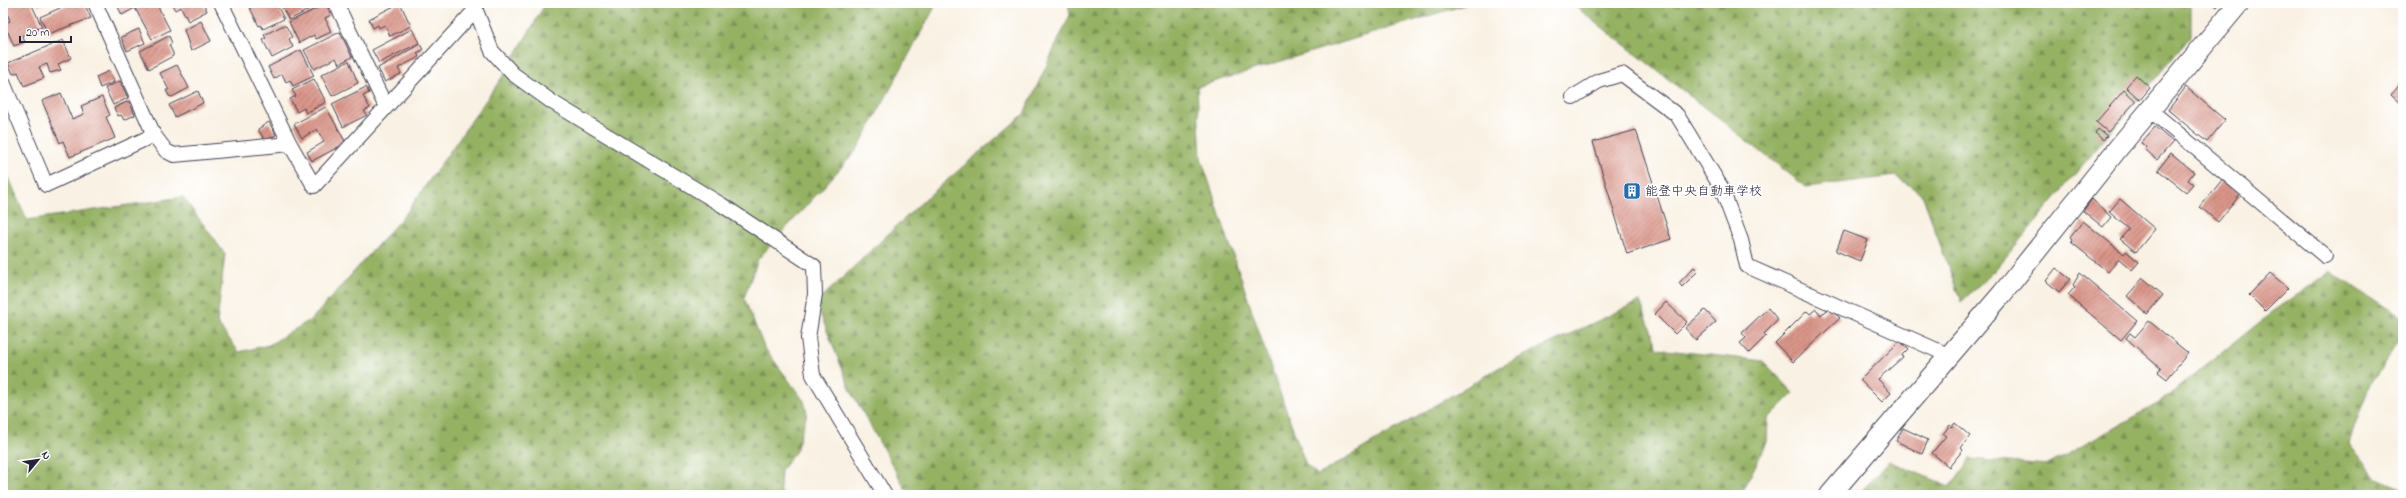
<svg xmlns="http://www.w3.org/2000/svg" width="2406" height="498" font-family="'Indie Flower','Klee One',sans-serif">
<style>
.forest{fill:url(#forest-firs);stroke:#5c6a50}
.building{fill:url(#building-hatch)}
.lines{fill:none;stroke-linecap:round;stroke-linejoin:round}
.street-casing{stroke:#424154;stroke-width:16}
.secondary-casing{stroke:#424154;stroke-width:22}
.street{stroke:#fff;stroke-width:14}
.secondary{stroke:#fff;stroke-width:20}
.labels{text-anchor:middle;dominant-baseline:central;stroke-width:3.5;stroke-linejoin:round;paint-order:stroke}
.poi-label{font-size:13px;fill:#22223b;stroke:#fff;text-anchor:start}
</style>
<defs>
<pattern id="forest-firs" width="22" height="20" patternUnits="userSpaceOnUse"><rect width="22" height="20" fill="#95b264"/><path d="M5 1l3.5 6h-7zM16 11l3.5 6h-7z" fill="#799054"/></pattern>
<pattern id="building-hatch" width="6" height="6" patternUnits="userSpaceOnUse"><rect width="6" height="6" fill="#da9589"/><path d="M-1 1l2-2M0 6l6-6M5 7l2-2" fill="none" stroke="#b07971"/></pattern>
</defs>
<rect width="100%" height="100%" fill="#fff"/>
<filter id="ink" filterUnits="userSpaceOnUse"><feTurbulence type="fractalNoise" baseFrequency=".025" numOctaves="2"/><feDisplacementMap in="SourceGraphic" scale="8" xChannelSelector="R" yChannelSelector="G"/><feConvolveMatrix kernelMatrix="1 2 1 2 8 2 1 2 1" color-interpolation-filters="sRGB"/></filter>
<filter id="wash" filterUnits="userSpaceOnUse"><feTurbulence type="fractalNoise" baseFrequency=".012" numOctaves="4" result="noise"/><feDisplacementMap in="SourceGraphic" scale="16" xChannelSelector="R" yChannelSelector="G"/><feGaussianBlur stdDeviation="0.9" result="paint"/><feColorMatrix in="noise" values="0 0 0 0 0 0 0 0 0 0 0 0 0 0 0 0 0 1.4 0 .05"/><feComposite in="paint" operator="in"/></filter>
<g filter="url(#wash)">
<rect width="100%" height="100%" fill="#f9f1e3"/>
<!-- forest -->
<path class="forest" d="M546,3H937L857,150L758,259L744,298L764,347L804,401L807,413L796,451L781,470L780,490L783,495H3V164L27,220L183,197L225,254L217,323L239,352L269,345L312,319L407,212L503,76Z
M1068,3H1471L1197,87L1201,158L1270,365L1306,465L1318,475L1500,367L1640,301L1658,349L1763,361L1794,393L1768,419L1767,442L1741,495H1004L1000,491L984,495H909L851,391L816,303L923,201L1024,114L1070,15Z
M1571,3H2191V36L1994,271L1961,302L1922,194L1895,176L1806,187Z
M2330,272L2403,318V333L2367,391L2349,443L2377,479L2403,490V495H1858L1889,461L1950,487L1970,459L2048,465L2159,403L2271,313Z"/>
<g id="blocks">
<!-- building -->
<path class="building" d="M3,3H31L42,27L22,35L25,42L14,46L8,32L4,34L3,32V24L10,21Z
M37,3H46L38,6Z
M71,3H84L91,18L48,34L40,17Z
M116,3H156L170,30L152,39L135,8L122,15Z
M171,3H203L207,11L188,21L181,7L175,10Z
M258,3H276L284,19L263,29L261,25L259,26L250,8Z
M280,3H304L308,10L289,20Z
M400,3L411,26L390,36L385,25L379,28L378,25L373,28L369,19Z
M2212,3H2220L2217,7Z
M326,4L331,15L325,18L331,32L316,39L314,35L299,43L289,22Z
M201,21L211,41L191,51L184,30Z
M282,26H286L292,37L289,39L293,47L272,58L263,40L266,38L264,35Z
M139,29L145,43L127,51L121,37Z
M412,29L419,43L379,63L372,50Z
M340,32L352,57L339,64L336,58L314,69L304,50Z
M169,36L172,43L169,45L173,53V56L149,69L140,51Z
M63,40L71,58L58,64L61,70L50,73L47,64L39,67L44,78L24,86L18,72L13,74L8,63Z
M420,44L423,50L417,53L419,57L398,68L401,74L385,82L378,68Z
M301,50L314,76L293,86L290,80L286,82L282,74L274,79L268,67Z
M349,61L358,83L332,96L321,75Z
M177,65L189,88L172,97L169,96L166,90H169L160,73Z
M109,71L114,82L100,88L96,77Z
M2136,75L2150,88L2140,100L2126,87Z
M314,79L326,102L306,113L304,108L297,112L290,99L296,96L292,90Z
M120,81L128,98L113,105L105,88Z
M2403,81V106L2391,95Z
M366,87L369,93L363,96L370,108L364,111L367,115L343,127L332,104Z
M2186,87L2225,120L2207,142L2168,110Z
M2124,90L2136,101L2108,132L2096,122Z
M198,91L203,103L175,117L169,105Z
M61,93L72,119L84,114L81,106L102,97L110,115L106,117L115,138L70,157L63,141L60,143L42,101Z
M129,101L135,115L124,120L121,115L118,116L114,108Z
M326,107L346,143L312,161L307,152L324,142L317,129L302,138L294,124Z
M269,122L276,135L265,141L258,129Z
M2155,127L2173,142L2157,160L2145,149L2147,147L2141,143Z
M2098,129L2107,136L2103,140L2095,133Z
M1636,130L1671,239L1627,254L1593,142Z
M2171,153L2194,172L2188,180L2193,184L2186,192L2158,170Z
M2222,180L2240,195L2218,222L2200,207Z
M2092,199L2111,217L2103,227L2083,211Z
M2120,199L2155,229L2136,252L2120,239L2129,229L2109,212Z
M2083,221L2124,254L2126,251L2139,262L2132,270L2119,259L2108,272L2071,242L2072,240L2070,238Z
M1844,231L1868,240L1860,261L1836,251Z
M1694,267L1698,271L1682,287L1679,283Z
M2056,268L2070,279L2059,292L2046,281Z
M2080,273L2137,321L2121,340L2068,295L2075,287L2073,285Z
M2270,273L2288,288L2265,311L2249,295Z
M2143,278L2163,295L2147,314L2127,296Z
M1666,302L1687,322L1675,334L1655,314Z
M1829,307L1840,318L1793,362L1775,343L1807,311L1810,314L1816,309L1821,315Z
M1768,308L1778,320L1764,334L1766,336L1749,353L1740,343L1746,338L1742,333Z
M1705,310L1716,322L1696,340L1685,328Z
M2149,321L2188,353L2167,379L2158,372L2161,369L2126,338L2130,333L2135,337Z
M1900,341L1908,349L1902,355L1903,357L1878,379L1891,393L1882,402L1860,380Z
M1955,423L1970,436L1961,448L1963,450L1949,467L1932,453L1946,436L1943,434L1950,425L1952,427Z
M1903,428L1928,440L1922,454L1896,441Z"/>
</g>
</g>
<g filter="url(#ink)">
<use href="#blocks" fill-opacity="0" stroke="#424154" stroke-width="1"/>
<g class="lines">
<defs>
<path id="street" d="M95,3L154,135L166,151L174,155L290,144
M221,3L290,144L314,186L476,9
M336,3L386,107
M473,3L492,51L513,74L552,102L722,205L814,266L815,294L808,338L813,375L885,495
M3,82L46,185L154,135
M1573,97L1599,81L1622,74L1677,115L1721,187L1741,240L1747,266L1950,356
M2150,110L2325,256"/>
<path id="secondary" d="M1830,495L2002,294L2119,147L2239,3"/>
</defs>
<!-- street casing -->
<use href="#street" class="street-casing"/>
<!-- secondary casing -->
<use href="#secondary" class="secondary-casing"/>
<!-- street -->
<use href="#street" class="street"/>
<!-- secondary -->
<use href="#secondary" class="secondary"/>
</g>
</g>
<!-- icons -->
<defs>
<symbol id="building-square" viewBox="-11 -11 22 22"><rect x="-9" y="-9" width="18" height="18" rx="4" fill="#1f6fb2" stroke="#fff"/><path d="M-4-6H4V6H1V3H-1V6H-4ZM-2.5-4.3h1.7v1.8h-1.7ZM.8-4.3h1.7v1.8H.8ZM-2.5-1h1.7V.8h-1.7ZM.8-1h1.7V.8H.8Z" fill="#fff"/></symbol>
</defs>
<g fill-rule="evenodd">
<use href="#building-square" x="1622" y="181" width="20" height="20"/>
</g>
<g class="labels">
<!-- poi labels -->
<g class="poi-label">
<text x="1645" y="191">能登中央自動車学校</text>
</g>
</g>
<!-- margin -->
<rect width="2406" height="498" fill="none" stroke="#fff" stroke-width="16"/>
<!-- north arrow -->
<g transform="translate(38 460) rotate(61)" stroke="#ffffff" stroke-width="3" paint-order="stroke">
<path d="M0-3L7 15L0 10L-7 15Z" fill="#22223b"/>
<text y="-6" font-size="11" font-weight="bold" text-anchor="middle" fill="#22223b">N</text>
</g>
<!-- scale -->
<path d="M20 36v6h51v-6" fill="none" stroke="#22223b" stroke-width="2"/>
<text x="26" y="36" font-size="12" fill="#22223b" stroke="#ffffff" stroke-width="3" paint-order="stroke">20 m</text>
</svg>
